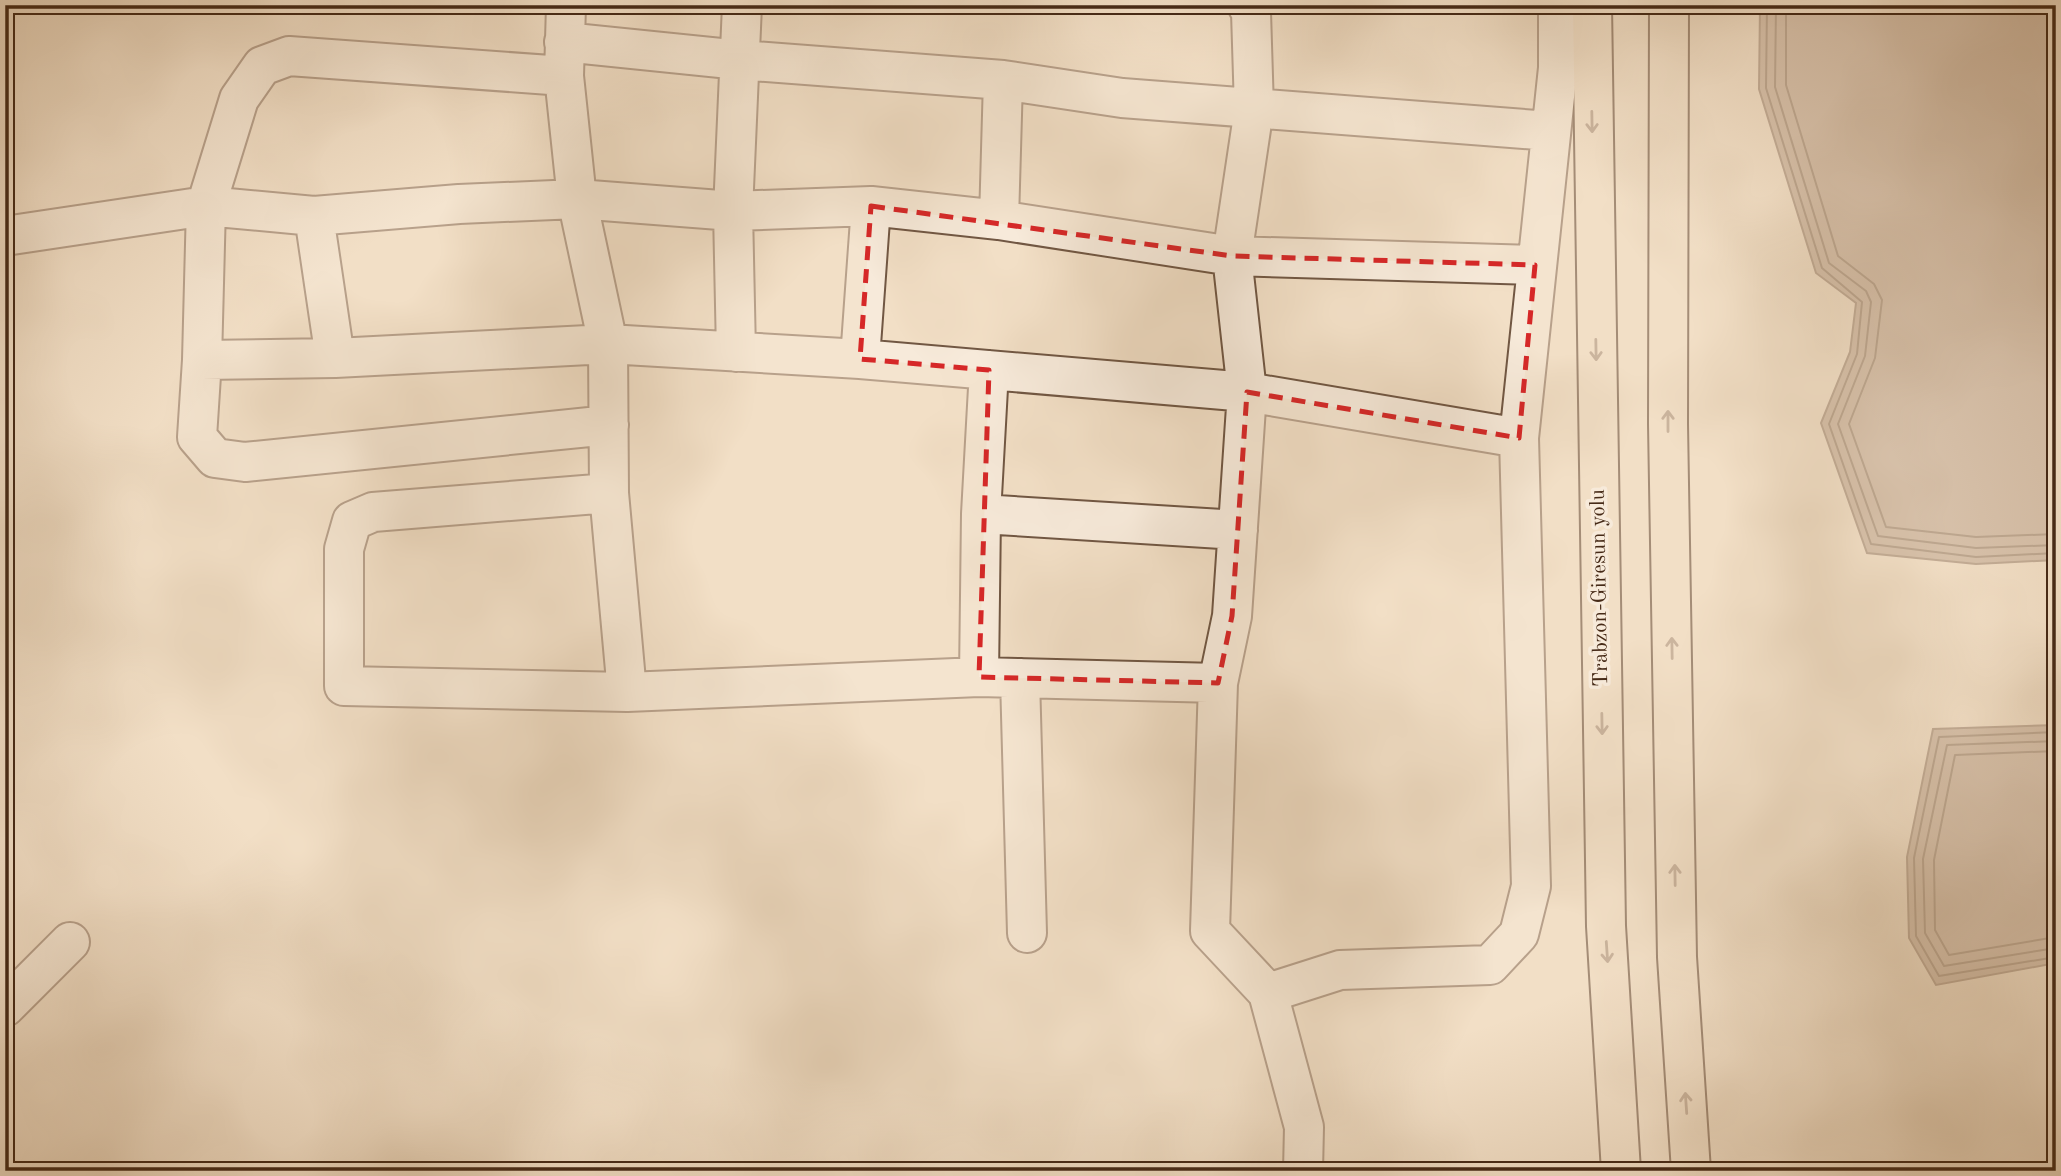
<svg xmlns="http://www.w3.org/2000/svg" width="2061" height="1176" font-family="'Old Standard TT',serif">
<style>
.water{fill:#b8a18a;stroke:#8a715c;stroke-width:2}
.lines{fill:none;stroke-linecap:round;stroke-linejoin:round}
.shore{stroke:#7f6650;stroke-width:2}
.minor-casing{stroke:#715743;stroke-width:42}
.highway-casing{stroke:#462a17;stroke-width:42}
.minor{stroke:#f7eada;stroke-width:38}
.highway{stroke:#f2dfc6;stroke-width:38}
.oneway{stroke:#9c846e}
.marked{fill:none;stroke:#d62828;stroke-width:5;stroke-dasharray:14 9;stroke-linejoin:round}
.labels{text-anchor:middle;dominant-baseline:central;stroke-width:7;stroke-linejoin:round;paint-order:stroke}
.street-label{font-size:21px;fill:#462a17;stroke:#f7eada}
</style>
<rect width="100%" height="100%" fill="#f2dfc6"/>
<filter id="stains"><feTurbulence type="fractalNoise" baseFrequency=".00286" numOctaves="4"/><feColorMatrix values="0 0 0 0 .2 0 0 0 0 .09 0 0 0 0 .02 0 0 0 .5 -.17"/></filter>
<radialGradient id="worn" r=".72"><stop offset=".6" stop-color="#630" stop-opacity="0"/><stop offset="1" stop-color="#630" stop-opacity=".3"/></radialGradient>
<!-- water -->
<path class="water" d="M1760,5H2056V560L1976,564L1867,553L1821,423L1850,352L1856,303L1816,273L1759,89Z
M2056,725V963L1936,985L1909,938L1907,857L1933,729Z"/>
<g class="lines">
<!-- shore -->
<path class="shore" d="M1767,5L1766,88L1822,268L1862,302L1857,354L1829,424L1871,544L1976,557L2056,553
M1776,5L1775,87L1829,263L1866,291L1871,302L1865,356L1838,424L1878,536L1976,548L2056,545
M1786,5V85L1838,256L1874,284L1882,300L1875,358L1849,424L1886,527L1976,537L2056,534
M2056,732L1939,737L1914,858L1916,936L1939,976L2056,957
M2056,741L1947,745L1923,859L1925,933L1944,966L2056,948
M2056,751L1955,755L1934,860L1935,930L1949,955L2056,937"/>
<defs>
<path id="minor" d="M566,5L564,76L577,199L608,344L609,493L627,692
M1247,5L1251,12L1254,109L1232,256L1247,392L1232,616L1218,683L1210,931L1268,993
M564,42L740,60L1003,80L1122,98L1550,131
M1558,68V5
M564,76L289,56L262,66L239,99L206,206L202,360L335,358L608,344L860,359L1247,392L1519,438
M314,216L335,358
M999,220L1003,80
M5,236L206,206L314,216L459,204L577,199L733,211L871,206L999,220L1232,256L1535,265
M736,352L733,211L742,5
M860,359L871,206
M202,360L197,437L215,458L245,462L609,425
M609,493L373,512L352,521L344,549V686L627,692L979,677L1218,683
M981,514L1238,530
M979,677L981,514L989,370
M1020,678L1027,933
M5,1007L70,942
M1303,1171L1304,1127L1268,993L1340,970L1490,965L1519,934L1531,886L1519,438L1558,68L1591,65"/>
<path id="highway" d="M1592,5L1606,926L1621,1171
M1669,5L1668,424L1677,957L1691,1171"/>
</defs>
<!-- minor casing -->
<use href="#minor" class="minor-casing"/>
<!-- highway casing -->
<use href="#highway" class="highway-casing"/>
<!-- minor -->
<use href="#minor" class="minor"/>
<!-- highway -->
<use href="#highway" class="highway"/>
</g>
<!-- one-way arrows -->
<defs><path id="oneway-shaft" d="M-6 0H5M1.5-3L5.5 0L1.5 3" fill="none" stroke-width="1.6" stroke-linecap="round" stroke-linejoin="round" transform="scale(1.75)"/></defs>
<g class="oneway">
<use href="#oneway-shaft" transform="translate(1592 122) rotate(89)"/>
<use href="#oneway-shaft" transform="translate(1596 350) rotate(89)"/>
<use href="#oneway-shaft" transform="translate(1668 421) rotate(-90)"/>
<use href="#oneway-shaft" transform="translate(1672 648) rotate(-91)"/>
<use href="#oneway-shaft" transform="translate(1602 724) rotate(89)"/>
<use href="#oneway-shaft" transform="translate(1675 875) rotate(-91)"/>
<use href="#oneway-shaft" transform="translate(1607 952) rotate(86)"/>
<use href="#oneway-shaft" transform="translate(1686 1103) rotate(-94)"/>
</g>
<!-- marked area -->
<path d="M0 0H2061V1176H0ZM871,206L1232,256L1535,265L1519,438L1247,392L1232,616L1218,683L979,677L989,370L860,359Z" fill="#f2dfc6" fill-opacity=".55" fill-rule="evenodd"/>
<path class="marked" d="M871,206L1232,256L1535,265L1519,438L1247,392L1232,616L1218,683L979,677L989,370L860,359Z"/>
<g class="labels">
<!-- street labels -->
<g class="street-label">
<text transform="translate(1600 588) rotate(-91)">Trabzon-Giresun yolu</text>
</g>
</g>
<!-- margin -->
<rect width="2061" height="1176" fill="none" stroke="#f2dfc6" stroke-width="28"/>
<rect x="7" y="7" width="2047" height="1162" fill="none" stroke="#462a17" stroke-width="3.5"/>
<rect x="14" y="14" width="2033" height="1148" fill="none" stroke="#462a17" stroke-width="2"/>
<rect width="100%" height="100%" filter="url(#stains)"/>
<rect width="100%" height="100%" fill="url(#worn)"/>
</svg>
